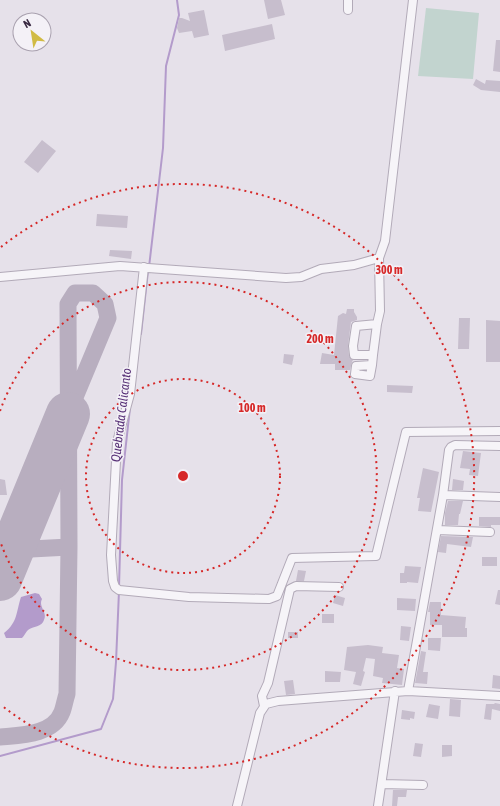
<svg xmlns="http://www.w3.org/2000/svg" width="500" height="806" font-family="'Asap Condensed',sans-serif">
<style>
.green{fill:#c2d4cf}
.water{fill:#b39bcb}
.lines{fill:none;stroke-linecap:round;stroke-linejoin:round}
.stream{stroke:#b39bcb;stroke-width:2}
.taxiway{stroke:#b8aebf;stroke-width:17}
.runway{stroke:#b8aebf;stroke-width:44}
.building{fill:#c7becd}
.minor-casing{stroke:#b2aab8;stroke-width:10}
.minor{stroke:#f6f4f8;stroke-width:8}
.ring{fill:none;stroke:#d62828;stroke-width:2;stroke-dasharray:2 4}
.labels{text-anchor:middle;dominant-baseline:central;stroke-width:3;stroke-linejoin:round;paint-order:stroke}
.water-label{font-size:13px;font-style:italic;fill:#583277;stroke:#f4f1f7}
.centre{fill:#d62828;stroke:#f4f1f7;stroke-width:2}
.ring-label{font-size:12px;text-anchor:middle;font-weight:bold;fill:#d62828;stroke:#f4f1f7;stroke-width:3;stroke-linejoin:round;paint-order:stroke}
</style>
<rect width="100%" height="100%" fill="#e6e1ea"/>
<!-- green -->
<path class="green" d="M426,8L479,13L473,79L418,76Z"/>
<!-- water -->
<path class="water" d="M35,593L39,594L42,599C38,607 48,612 44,620C42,627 33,626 28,630C26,632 24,636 22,638H6L4,633C18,622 16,612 21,597Z"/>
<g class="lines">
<!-- stream -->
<path class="stream" d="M149,267L163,148L166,66L179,15L177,0
M141,334L148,271
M119,587L122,480L130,408
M0,756L101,729L113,699L116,662L119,591"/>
<!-- taxiway -->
<path class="taxiway" d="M12,550L69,547
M0,737C21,735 53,735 62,712C64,707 65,700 67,694L69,547L68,304L75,293H93L105,304L108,318L68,414"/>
<!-- runway -->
<path class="runway" d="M0,579L68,414"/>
</g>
<!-- building -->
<path class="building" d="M264,0H281L285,15L268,19Z
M204,10L209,35L194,38L192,31L179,33L177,28L179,18H182L190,21L188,13Z
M272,24L275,39L225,51L222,35Z
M496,40H500V72L493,71Z
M476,79L485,84L486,80L500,81V92L481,90L473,85Z
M42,140L56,151L38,173L24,162Z
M97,214L128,216L127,228L96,226Z
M110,250L132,251L131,259L109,256Z
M347,309H354V312L357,317V320L351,322L348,345L349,356L353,360L352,362L350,370H335V364H320L322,353L334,355L338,316L343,313L346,314Z
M459,318H470L469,349H458Z
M486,320L500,321V362H486Z
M284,354L294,355L292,365L283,363Z
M387,385L413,386L412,393L387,392Z
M463,451L481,453L478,476L469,475L470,469L460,468Z
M423,468L439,472L431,512L418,511L420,498H417Z
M0,479L5,480L7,495H0Z
M453,479L464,481L463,490H452Z
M448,501H463L460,514H459L458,525H445V513Z
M479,517H500V525H491V527L479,526Z
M441,536L473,537L471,547L447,544L446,553L438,552Z
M482,557H497V566H482Z
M405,566L421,567L418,583L407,582V583H400V573H404Z
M298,570L306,571L304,581H296Z
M498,590H500V605L495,604Z
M335,595L345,598L343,606L333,603Z
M397,598L416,599L415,611L397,610Z
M430,602H441V615L466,617L465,628H467V637H442V625H430V612H428Z
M322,614H334V623H322Z
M401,626L411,627L409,641L400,640Z
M288,632H298V638H288Z
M428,638H441L440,651L428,650Z
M368,645L383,647L382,653L399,655L397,668L404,669L402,685L382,683L383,678L373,676L375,659L366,658L363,671L365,672L361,686L353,684L356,672L344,670L347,647Z
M421,651L426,652L423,672H428L427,684L415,683Z
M325,671L341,672L340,682H325Z
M493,675L500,676V689L492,688Z
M293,680L295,694L286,695L284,681Z
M450,699L461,700L460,717L449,716Z
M495,703L500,704V711L492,709L491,720L484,719L486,704H494Z
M429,704L440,706L438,719L426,717Z
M402,710L415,712L414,719L410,718V720L401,719Z
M415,743L423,744L421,757L413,756Z
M442,745H452V756L442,757Z
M393,790H407L406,797H398L397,806H392Z"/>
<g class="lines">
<defs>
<path id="minor" d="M348,10V0
M144,267L130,394L117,442L111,555L113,581L115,587L119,590L189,597L269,599L277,596L292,558L376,556L406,432L500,431
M0,277L120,266L286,278L301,277L321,269L354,265L379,258L385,241L413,0
M377,324L373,355H354L353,346L356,326L377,324L380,311L379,258
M372,365L370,376L355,374L356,366L372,365L373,355
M443,495L500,497
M437,530L490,532
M408,691L443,495L449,450L451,447L455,445L500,446
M264,706L262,696L268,683L290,589L296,586L339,587
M382,784L423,785
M237,806L260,713L266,704L278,701L408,691L500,696
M378,806L395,691"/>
</defs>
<!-- minor casing -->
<use href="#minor" class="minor-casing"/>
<!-- minor -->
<use href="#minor" class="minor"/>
</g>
<!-- distance rings -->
<g class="ring">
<circle cx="183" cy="476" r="97"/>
<path d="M0 411A194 194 0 1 1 0 541"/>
<path d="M1 247A292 292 0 1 1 1 705"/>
</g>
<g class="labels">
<!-- water labels -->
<g class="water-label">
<text transform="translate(121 415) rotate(-83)">Quebrada Calicanto</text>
</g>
</g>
<circle cx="183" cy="476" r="6" class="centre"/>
<g class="ring-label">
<text x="389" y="274">300 m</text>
<text x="320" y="343">200 m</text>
<text x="252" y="412">100 m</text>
</g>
<!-- north arrow -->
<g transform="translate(32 32) rotate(330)"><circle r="19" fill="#f4f1f7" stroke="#a9a1af"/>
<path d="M0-3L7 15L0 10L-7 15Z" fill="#d1bb44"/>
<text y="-6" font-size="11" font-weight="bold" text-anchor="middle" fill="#392942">N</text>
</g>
</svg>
